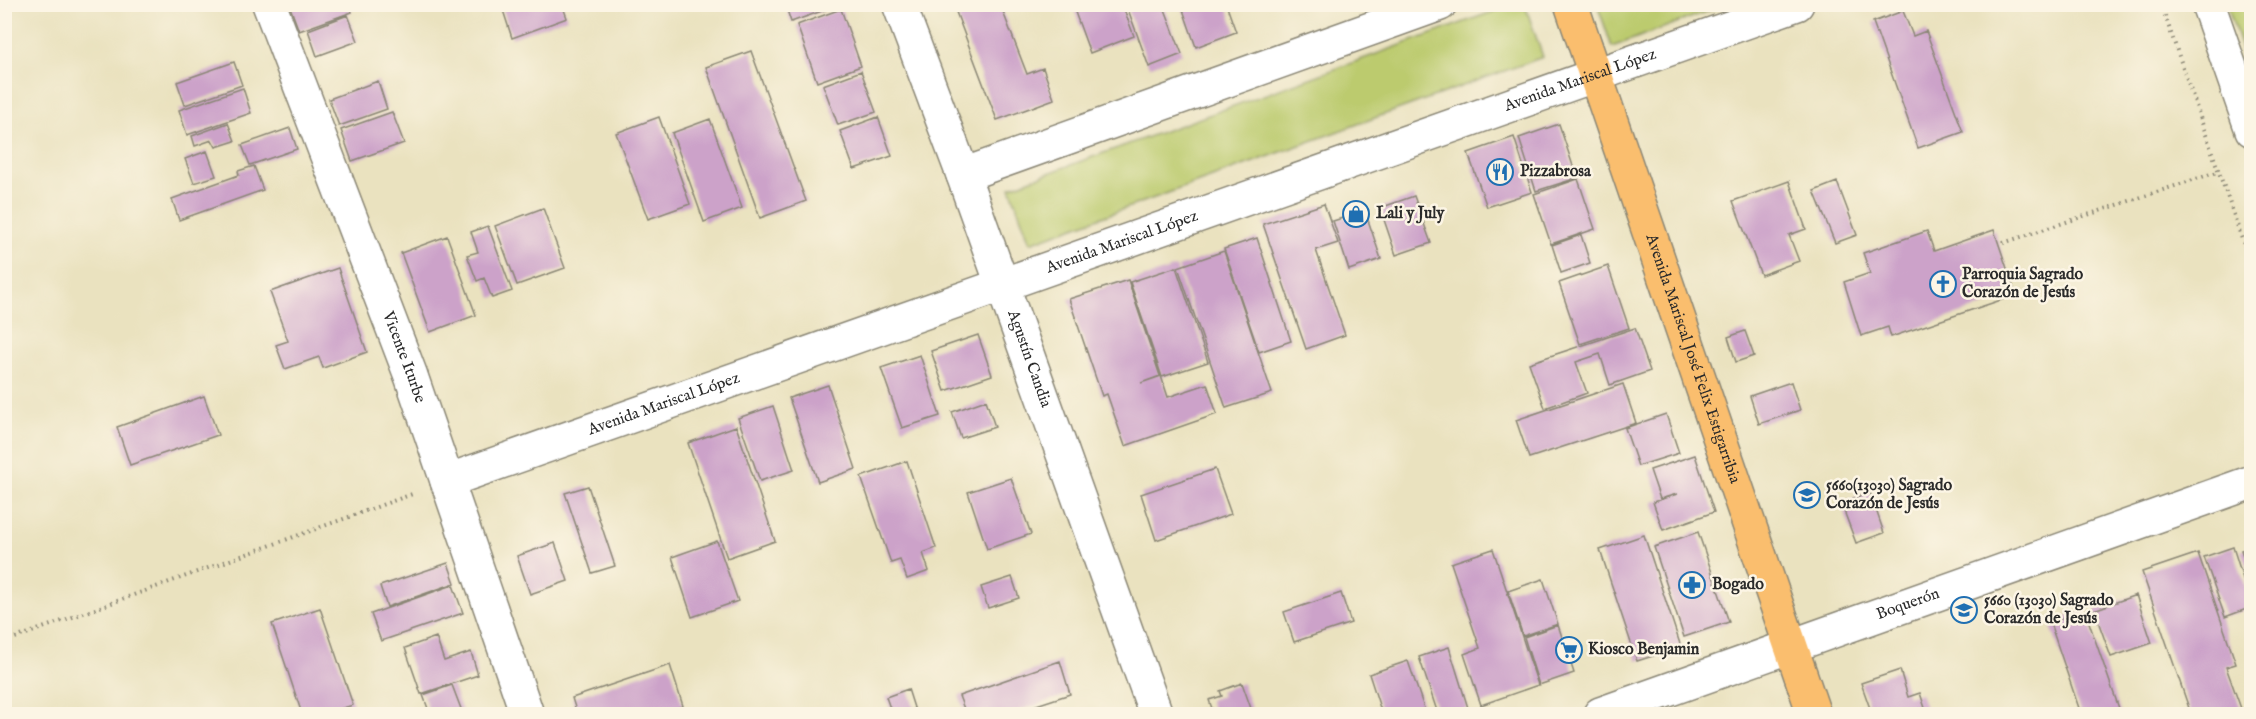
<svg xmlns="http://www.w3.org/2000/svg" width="2256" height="719" font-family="'IM FELL English',serif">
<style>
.green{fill:#bccb6e;stroke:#747b4c;stroke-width:1.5}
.building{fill:#cca2c9}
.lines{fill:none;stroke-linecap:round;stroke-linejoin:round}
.minor-casing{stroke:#8a8675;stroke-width:36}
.major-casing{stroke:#8a8675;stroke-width:36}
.path{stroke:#8a8675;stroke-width:4;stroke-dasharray:1.5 4.5;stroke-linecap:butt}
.minor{stroke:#fff;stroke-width:33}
.major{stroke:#fabe6e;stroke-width:33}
.labels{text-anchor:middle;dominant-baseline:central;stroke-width:5;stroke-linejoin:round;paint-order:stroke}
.street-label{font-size:16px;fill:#2b2b2b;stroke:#fcf5e5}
.poi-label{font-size:16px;font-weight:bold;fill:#2b2b2b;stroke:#fcf5e5;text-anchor:start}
</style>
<rect width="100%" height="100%" fill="#fcf5e5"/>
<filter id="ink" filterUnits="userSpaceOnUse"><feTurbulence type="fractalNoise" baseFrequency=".0167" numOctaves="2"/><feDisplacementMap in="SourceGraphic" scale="12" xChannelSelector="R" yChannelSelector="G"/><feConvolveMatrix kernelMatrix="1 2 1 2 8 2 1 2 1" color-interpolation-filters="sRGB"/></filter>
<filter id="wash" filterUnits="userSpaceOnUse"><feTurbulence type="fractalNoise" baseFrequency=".008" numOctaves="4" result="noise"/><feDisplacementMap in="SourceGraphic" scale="24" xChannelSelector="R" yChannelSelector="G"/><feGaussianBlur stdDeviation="1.35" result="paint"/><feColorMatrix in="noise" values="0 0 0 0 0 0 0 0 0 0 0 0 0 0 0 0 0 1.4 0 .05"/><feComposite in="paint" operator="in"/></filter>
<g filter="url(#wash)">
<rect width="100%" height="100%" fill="#eae2bf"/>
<!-- green -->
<path class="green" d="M1514,4L1525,5L1543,57L1030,243L1010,187Z
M1597,4H1725V5L1612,47Z
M2227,5H2251V76Z"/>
<g id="blocks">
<!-- building -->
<path class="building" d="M289,4H349L352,12L299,31Z
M501,4H562L567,18L512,38Z
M785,4H838L839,5L791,22Z
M953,4H1000L1027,74L1043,68L1054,99L997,120Z
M1072,4H1122L1134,36L1090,53Z
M1126,4H1163L1182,54L1149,67Z
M1181,4H1226L1236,32L1196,47Z
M841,9L861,66L817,82L797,25Z
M1903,11L1913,36L1926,31L1963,132L1918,148L1873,22Z
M348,15L358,41L317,56L308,30Z
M751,51L806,201L760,218L706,67Z
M234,62L242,85L185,105L177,82Z
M861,71L876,112L838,125L823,85Z
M378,81L387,109L339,126L329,99Z
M243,88L251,113L187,135L179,110Z
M392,112L404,143L352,161L341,130Z
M659,117L690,204L648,219L616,133Z
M878,117L892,156L854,169L840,131Z
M710,119L742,208L704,222L672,133Z
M228,123L235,141L216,147L212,140L195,146L192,136Z
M1559,124L1577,178L1536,191L1519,138Z
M290,128L297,149L250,165L242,145Z
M1514,137L1532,192L1487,207L1468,153Z
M207,151L216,176L194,183L185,159Z
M254,166L263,190L179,220L172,199L239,175L238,171Z
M1578,179L1595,229L1551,244L1534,194Z
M1789,181L1806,229L1789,235L1799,261L1761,275L1733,201Z
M1837,182L1857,235L1835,243L1814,191Z
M1414,196L1431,243L1396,255L1380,208Z
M1324,204L1338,243L1316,250L1345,335L1306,349L1263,224Z
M543,208L565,268L517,285L495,226Z
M1365,211L1381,259L1349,270L1333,221Z
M488,226L512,291L492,298L484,278L477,281L467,255L478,252L471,232Z
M1994,230L2016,295L1891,337L1888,327L1861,336L1844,282L1870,273L1863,253L1927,231L1934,251Z
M1581,235L1590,263L1561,273L1552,245Z
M447,236L476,315L430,332L401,253Z
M1257,238L1291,341L1259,352L1224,249Z
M1224,251L1272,393L1226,408L1178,267Z
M1608,266L1629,328L1580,344L1559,283Z
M1176,267L1208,362L1162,377L1130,282Z
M338,268L367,352L323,368L319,357L285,369L276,345L288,341L270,292Z
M1128,280L1160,376L1141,383L1161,376L1168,397L1207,384L1217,414L1125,446L1107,394L1102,396L1069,299Z
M1635,328L1650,371L1610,385L1600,354L1576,362L1587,393L1545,408L1529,363Z
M1745,331L1754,356L1736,362L1728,337Z
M978,335L992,375L945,391L931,351Z
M920,355L940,416L902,428L881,368Z
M1791,382L1800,410L1759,424L1750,396Z
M1623,384L1636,423L1529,458L1516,420Z
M828,385L856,469L818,482L789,398Z
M204,396L218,435L130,465L117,427Z
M986,400L995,427L961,438L952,412Z
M773,406L794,470L760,481L738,418Z
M1666,414L1679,453L1638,466L1625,428Z
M736,426L775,541L727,558L688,443Z
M1695,455L1714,512L1663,530L1653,502L1677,494L1660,499L1650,470Z
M907,461L936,548L923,553L929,571L907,579L900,560L891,563L861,477Z
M1215,469L1231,514L1156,540L1141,494Z
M1011,478L1031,534L987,549L968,492Z
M588,486L615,566L592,573L565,493Z
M1870,492L1884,533L1856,543L1841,503Z
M1698,532L1729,622L1684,637L1654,547Z
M1644,535L1681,647L1637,661L1600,550Z
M717,541L738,601L692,617L672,557Z
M555,543L568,581L530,594L517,556Z
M2233,547L2252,607L2225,617L2204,557Z
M2252,547V578H2251L2241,550Z
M1493,549L1538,685L1481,705L1464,654L1480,648L1451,563Z
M2198,553L2236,664L2226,667L2243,714H2191L2142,572Z
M448,563L455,583L387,607L380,586Z
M1012,577L1019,598L988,608L981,587Z
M1543,579L1558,624L1523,636L1508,591Z
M453,585L463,613L381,641L371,614Z
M1341,593L1351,623L1294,642L1284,612Z
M2136,595L2152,643L2111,657L2094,610Z
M320,608L353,705L324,714H302L272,624Z
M2085,611L2121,714H2081L2050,623Z
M1558,625L1574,673L1539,685L1524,637Z
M436,637L444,661L471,652L478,675L421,694L405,648Z
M1449,647L1468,708L1449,714H1438L1419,657Z
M1060,661L1070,694L1009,714H966L959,696Z
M1408,661L1426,714H1382L1369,674Z
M670,665L683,706L659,714H577L572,698Z
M1900,670L1908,697L1920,693L1927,714H1872L1861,683Z
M1242,683L1253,714H1214L1209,700L1222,696L1220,691Z
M452,685L463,714H430L423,695Z
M908,689L916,714H892L886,697Z"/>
</g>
</g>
<g filter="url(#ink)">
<use href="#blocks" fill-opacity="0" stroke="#8a8675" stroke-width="1.5"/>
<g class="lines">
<defs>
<g id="minor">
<path id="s1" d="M269,4L411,376L527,714"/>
<path id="s2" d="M899,4L963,175L1156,714"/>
<path d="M2208,4L2252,130"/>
<path d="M963,175L1440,4"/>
<path id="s3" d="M447,481L1797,4"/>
<path id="s4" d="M1600,714L2252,482"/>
</g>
<g id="major">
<path id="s5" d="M1571,4L1814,714"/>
</g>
</defs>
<!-- minor casing -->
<use href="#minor" class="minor-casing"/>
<!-- major casing -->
<use href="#major" class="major-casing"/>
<!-- path -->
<path class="path" d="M2161,4L2252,268
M2003,243L2217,172
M4,642L415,493"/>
<!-- minor -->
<use href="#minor" class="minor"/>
<!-- major -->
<use href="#major" class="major"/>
</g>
</g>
<!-- icons -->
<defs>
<symbol id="restaurant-ring" viewBox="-11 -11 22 22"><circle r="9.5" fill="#fcf5e5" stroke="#1f6fb2" stroke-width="1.5"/><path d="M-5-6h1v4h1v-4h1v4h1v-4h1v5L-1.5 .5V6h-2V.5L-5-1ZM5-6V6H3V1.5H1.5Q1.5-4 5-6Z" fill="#1f6fb2"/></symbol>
<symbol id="shop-ring" viewBox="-11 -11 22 22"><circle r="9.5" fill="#fcf5e5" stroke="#1f6fb2" stroke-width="1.5"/><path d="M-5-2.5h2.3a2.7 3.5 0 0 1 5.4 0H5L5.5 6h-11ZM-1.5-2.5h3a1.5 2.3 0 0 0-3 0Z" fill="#1f6fb2"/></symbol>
<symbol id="church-ring" viewBox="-11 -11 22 22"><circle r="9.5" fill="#fcf5e5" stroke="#1f6fb2" stroke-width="1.5"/><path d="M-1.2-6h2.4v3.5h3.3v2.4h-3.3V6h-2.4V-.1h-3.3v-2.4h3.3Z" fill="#1f6fb2"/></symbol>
<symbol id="school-ring" viewBox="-11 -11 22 22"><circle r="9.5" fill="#fcf5e5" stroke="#1f6fb2" stroke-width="1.5"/><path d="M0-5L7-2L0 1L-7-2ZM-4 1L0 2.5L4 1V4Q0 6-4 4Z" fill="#1f6fb2"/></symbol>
<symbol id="pharmacy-ring" viewBox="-11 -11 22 22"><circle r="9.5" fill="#fcf5e5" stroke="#1f6fb2" stroke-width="1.5"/><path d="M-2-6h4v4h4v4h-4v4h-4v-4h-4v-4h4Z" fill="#1f6fb2"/></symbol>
<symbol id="supermarket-ring" viewBox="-11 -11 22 22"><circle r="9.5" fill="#fcf5e5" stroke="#1f6fb2" stroke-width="1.5"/><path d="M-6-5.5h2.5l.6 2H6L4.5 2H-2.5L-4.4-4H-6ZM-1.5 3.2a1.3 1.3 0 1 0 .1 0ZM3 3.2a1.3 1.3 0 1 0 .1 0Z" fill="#1f6fb2"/></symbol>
</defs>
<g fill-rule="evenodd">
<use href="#restaurant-ring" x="1485" y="157" width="30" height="30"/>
<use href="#shop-ring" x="1341" y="199" width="30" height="30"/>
<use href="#church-ring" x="1928" y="269" width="30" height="30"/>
<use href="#school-ring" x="1792" y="480" width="30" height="30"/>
<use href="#pharmacy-ring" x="1677" y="570" width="30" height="30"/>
<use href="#school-ring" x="1949" y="595" width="30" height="30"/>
<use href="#supermarket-ring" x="1554" y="635" width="30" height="30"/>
</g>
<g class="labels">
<!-- street labels -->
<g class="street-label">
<text stroke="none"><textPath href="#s3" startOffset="1202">Avenida Mariscal López</textPath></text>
<text stroke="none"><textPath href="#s3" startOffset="716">Avenida Mariscal López</textPath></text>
<text stroke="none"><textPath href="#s1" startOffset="378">Vicente Iturbe</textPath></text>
<text stroke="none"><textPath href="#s2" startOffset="378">Agustín Candia</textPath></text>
<text stroke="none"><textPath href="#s5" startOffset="375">Avenida Mariscal José Felix Estigarribia</textPath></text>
<text stroke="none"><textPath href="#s3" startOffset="230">Avenida Mariscal López</textPath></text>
<text stroke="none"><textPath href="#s4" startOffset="327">Boquerón</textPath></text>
</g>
<!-- poi labels -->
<g class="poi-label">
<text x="1520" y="172">Pizzabrosa</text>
<text x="1376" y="214">Lali y July</text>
<text x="1962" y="275">Parroquia Sagrado<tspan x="1962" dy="18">Corazón de Jesús</tspan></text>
<text x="1826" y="486">5660(13030) Sagrado<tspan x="1826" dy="18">Corazón de Jesús</tspan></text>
<text x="1712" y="585">Bogado</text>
<text x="1984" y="601">5660 (13030) Sagrado<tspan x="1984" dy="18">Corazón de Jesús</tspan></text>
<text x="1588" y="650">Kiosco Benjamin</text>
</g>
</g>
<!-- margin -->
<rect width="2256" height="719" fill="none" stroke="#fcf5e5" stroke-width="24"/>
</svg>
